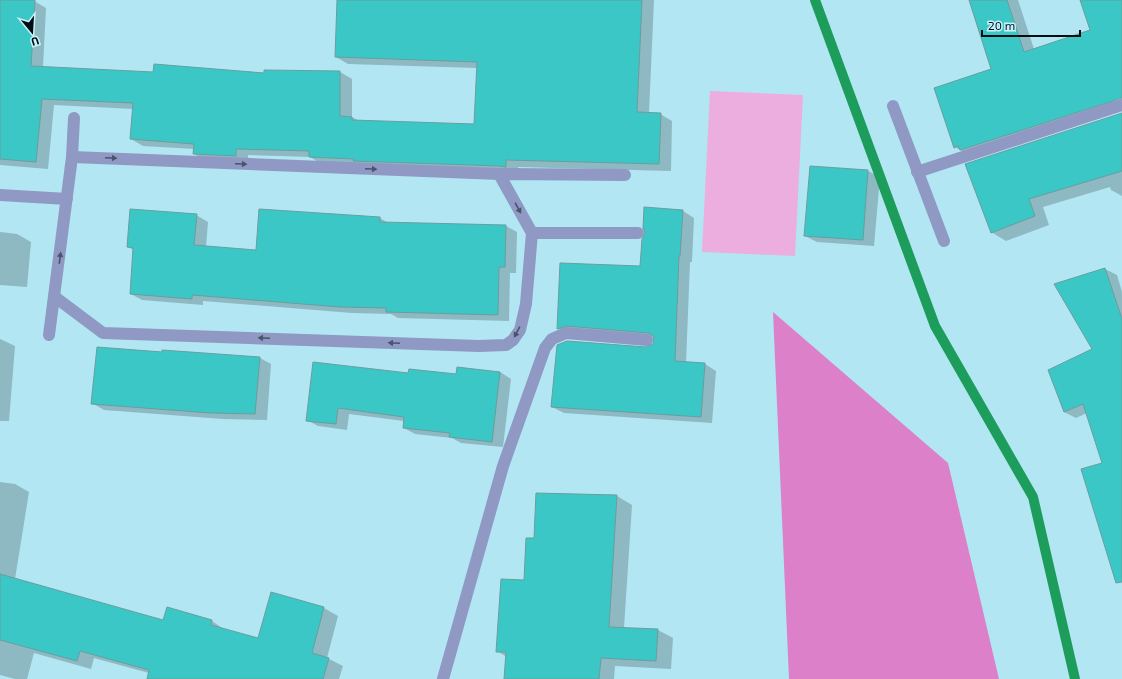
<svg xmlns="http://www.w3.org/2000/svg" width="1122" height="679" font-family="'Exo 2',sans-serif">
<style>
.green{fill:#ecaede}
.forest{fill:#db80c9}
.shadow{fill:#0003}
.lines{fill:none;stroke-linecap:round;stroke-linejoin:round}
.stream{stroke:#1d9d5b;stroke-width:10}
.building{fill:#3cc7c7;stroke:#699e9d}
.minor{stroke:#8f99c4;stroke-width:12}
.oneway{fill:#48546c}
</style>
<rect width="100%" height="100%" fill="#b2e6f3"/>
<!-- green -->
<path class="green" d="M710,91L803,95L795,256L702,252Z"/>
<!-- forest -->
<path class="forest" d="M773,312L948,463L999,679H789Z"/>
<!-- shadow -->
<path class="shadow" d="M0,0L34,1L46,8L43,67L154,73L265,74V71L340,72L352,79V117L359,121L475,125L477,68L348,64L336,57L338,0H654L649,113L660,114L672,121L671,171L518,167V173L322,164L310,157L248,155V162L207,161L194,154L195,149L143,146L131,139L134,109L54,105L48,169L0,165Z
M979,0H1018L1034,49L1091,31L1081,0H1122V86L1112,89L1119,111L970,156L955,147L992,70Z
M1122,125V196L1111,190L1110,187L1043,207L1049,225L1006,241L991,232L966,165Z
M811,167L868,171L880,177L874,246L817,242L805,236Z
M683,211L694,218L692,262H690L686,363L705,364L716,371L712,423L564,413L552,407L654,345L655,338L579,332L570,335L558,328L641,267Z
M196,215L208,222L206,247L257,251L380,218L388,223L506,226L517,232L516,273H510L509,321L398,318L391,314L352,313L203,301V305L142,300L131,294L134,250L128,247Z
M0,232L17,234L31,242L27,287L0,285Z
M1105,269L1117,275L1122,292V580L1104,464L1087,413L1076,418L1064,412L1094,350Z
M0,339L15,346L9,421H0Z
M163,353L260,358L271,364L267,420L223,419L104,410L92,403Z
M500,372L511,379L503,447L461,443L452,438L415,434L404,428V421L349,414L347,430L318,426L307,420L409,374L457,375Z
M0,482L15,484L29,492L15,579L164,622L212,621L225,630L259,639L272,593L324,608L338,616L327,658L343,666L339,679H152L149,673L94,658L91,669L34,653L27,679H15L0,675Z
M536,494L617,496L632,505L624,628L658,630L673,638L671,669L615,666L614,679H505L507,657L497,651L525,581L535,539Z"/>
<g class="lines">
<!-- stream -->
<path class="stream" d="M815,0L935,326L1033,497L1075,679"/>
</g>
<!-- building -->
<path class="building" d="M0,0H35L31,66L153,72L154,64L264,73V70L340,71V116L352,117V120L474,124L477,62L335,57L337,0H642L637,112L661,113L659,164L506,160V167L499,166L353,161L354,159L309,157V151L236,149V156L193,154L194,144L130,139L133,103L42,99L36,162L0,159Z
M969,0H1007L1024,52L1090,30L1080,0H1122V98L960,150L958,146L954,148L934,88L991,69Z
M1122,113V171L1029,199L1035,216L991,233L965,164Z
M810,166L868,170L863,240L804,236Z
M644,207L683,210L680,256H679L675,361L705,363L701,417L551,407L557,345L567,341L646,347L653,344L654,336L648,333L567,326L557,329L560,263L640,266L642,239L645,233L643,228Z
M130,209L197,214L194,245L256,250L259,209L380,217V222L506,225L505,267H499L498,315L386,312V308L340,307L192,295V299L130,294L133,248L127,247Z
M1105,268L1122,319V582L1116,583L1081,469L1102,463L1083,404L1064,412L1048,370L1092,349L1054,284Z
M97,347L162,352V350L260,357L255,414L211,413L91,404Z
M313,362L408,373L409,369L456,374L457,367L500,372L492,442L449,437L450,433L403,428L404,417L338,408L336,424L306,421Z
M536,493L617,495L609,627L658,629L656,661L601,658L599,679H504L506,652H496L501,579L524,580L526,538H534Z
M0,574L163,620L167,607L212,620L211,625L258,638L271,592L324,607L312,653L329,658L323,679H147L149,670L80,651L77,661L0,640Z"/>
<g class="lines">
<!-- minor -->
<path class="minor" d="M893,106L944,241
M72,157L499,174L625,175
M917,172L1122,105
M0,195L67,199
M532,233H638
M55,297L103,333L479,346L506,345L513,340L520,330L526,304L532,233L499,174
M49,335L72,157L74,118
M443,679L503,466L545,348L552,339L566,333L647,340"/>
</g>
<!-- one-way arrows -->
<defs><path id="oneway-solid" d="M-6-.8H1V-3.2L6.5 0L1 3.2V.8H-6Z"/></defs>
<g class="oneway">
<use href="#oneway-solid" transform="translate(111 158) rotate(2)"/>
<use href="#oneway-solid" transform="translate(241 164) rotate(2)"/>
<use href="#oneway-solid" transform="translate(371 169) rotate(2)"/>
<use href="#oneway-solid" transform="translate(518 208) rotate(61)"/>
<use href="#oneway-solid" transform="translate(60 258) rotate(-83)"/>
<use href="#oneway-solid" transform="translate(517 332) rotate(118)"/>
<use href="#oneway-solid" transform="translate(264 338) rotate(-178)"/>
<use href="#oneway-solid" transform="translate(394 343) rotate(-178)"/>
</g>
<!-- north arrow -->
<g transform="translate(32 32) rotate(162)" stroke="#c8f2fc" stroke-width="3" paint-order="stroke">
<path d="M0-3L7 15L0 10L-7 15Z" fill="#000e13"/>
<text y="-6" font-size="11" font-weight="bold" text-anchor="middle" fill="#000e13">U</text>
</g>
<!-- scale -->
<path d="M982 30v6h98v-6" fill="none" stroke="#000e13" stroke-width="2"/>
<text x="988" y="30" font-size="12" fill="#000e13" stroke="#c8f2fc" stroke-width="3" paint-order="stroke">20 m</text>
</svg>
